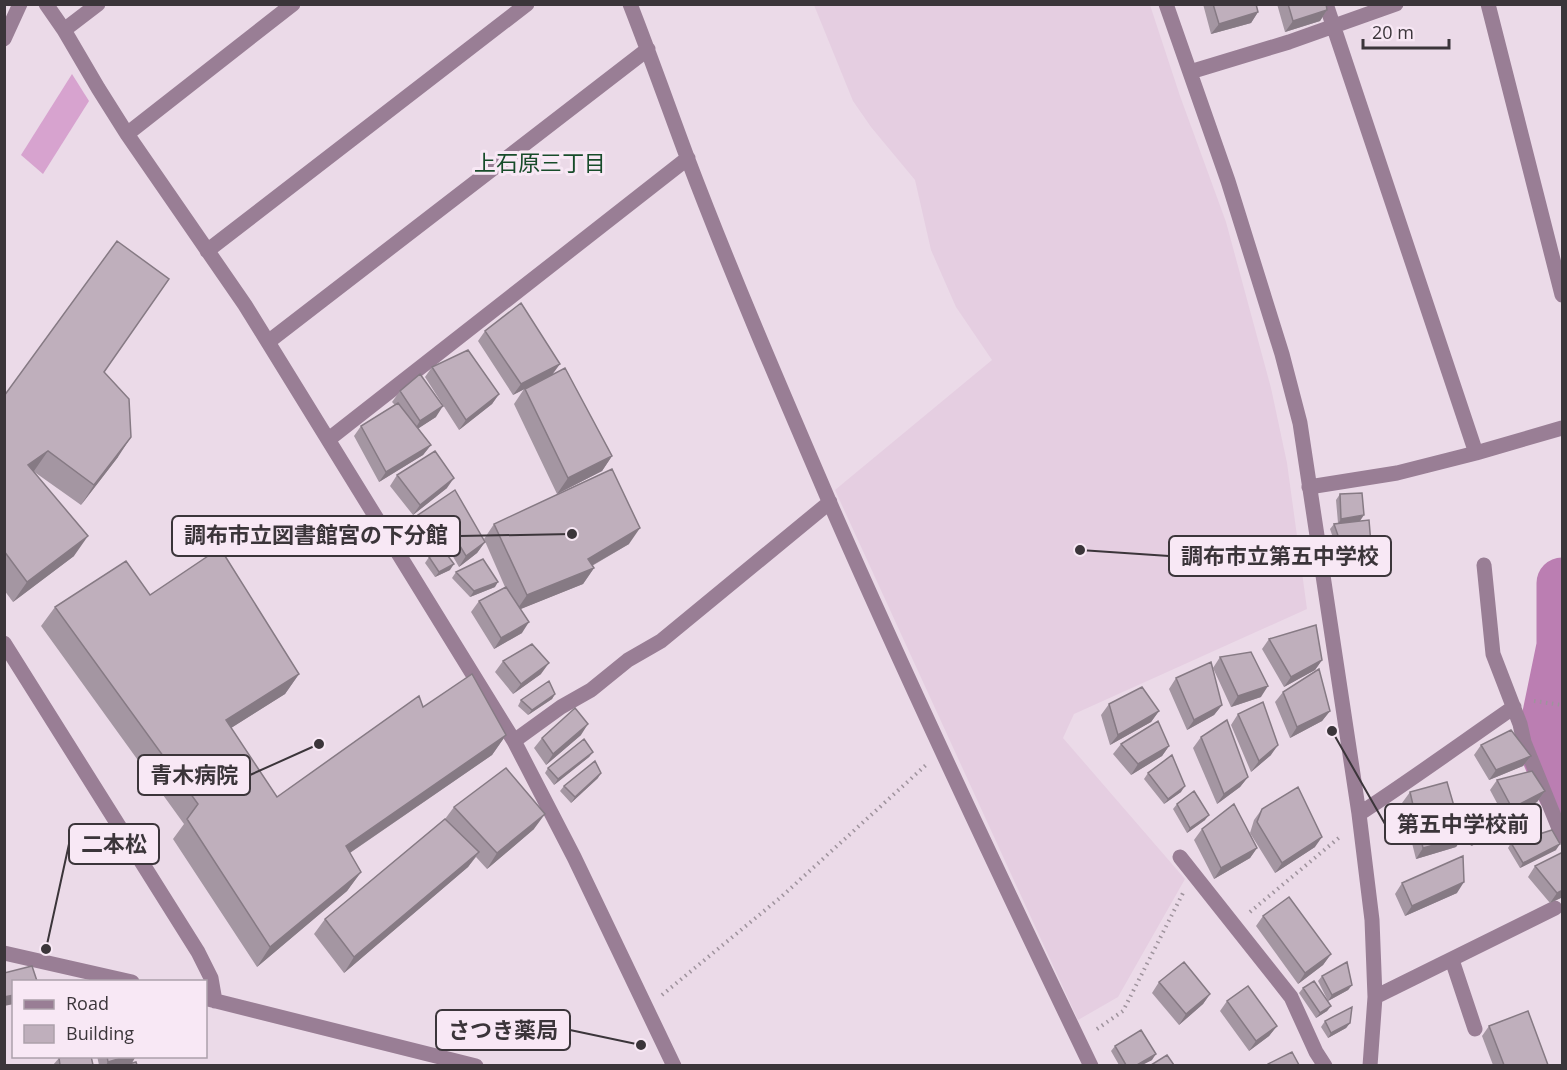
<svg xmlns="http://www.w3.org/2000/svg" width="1567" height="1070" font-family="'Open Sans','Noto Sans JP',sans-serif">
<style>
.built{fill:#e5cee1}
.green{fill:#d7a3cf}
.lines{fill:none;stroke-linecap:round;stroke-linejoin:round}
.river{stroke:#bb7eb2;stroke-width:51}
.path{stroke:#9f939d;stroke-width:4;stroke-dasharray:1.5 4.5;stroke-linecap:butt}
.minor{stroke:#997e95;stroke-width:15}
.wall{fill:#a496a2}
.shaded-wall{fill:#867a84}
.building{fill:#bfafbc;stroke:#867a84;stroke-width:1.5}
.labels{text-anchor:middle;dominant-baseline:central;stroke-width:6;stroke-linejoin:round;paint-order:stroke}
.neighbourhood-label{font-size:22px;fill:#174c2a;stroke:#f8e8f5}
.leader{fill:none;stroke:#3b353a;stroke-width:2}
.callout-dot{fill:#3b353a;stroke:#f8e8f5;stroke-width:2}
.callout{fill:#f8e8f5;stroke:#3b353a;stroke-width:2}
.callout-label{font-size:22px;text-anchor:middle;font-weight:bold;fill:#3b353a}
</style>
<rect width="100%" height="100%" fill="#ebdae8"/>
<!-- built -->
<path class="built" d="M814,5H1150L1180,96L1226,222L1271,388L1287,463L1307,609L1074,714L1063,738L1185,879L1118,997L1078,1020L835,490L992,360L956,307L931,250L915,180L871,127L853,101Z"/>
<!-- green -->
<path class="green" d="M72,74L89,101L43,174L21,155Z"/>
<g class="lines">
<!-- river -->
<path class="river" d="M1562,583V646L1542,743L1562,790"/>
<!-- path -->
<path class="path" d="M1534,701L1562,705
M1250,912L1341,836
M662,995L781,897L926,765
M1097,1029L1123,1011L1183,893"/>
<!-- minor -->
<path class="minor" d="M46,4L64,30L98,88L127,134L245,305L514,741L574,857L674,1066
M630,4C650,55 668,106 687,157C731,273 780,387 829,501C912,691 1001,879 1091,1066
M1166,4L1228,181L1282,354L1300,423L1359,814L1372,920L1375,997L1370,1066
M1326,4L1476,453
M1488,4L1562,295
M64,30L98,4
M4,39L20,4
M1190,72L1289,42L1396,4
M127,134L293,4
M207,251L527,4
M268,342L648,49
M329,439L688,158
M1309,487L1397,473L1476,453L1562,428
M1484,565L1493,654L1520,724L1524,742L1562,836
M4,643L198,952L211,978L215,1001
M514,741L561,707L591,690L628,660L661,641L830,502
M1359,814C1411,780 1462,743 1514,707
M1180,857L1291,997L1316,1052L1325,1066
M4,953L132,982
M1452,960L1475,1029
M1375,997L1555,908
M208,999L476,1066"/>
</g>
<!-- wall -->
<path class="wall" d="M1203,4H1256L1258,12L1251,23L1211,34Z
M1277,4H1326L1327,10L1320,21L1285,32Z
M485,331L553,374L612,456L602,471L557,494L514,404L524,389L513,395L478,341Z
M432,367L499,394L492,404L459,430L425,377Z
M104,372L118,457L81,505L33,471L74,556L13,602L4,590V396Z
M400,391L436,417L418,428L431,445L423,455L379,482L354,436L361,426L395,405L392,402Z
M397,475L447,488L413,515L390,486Z
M1340,494L1360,521L1371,544L1368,549L1341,561L1330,529L1334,524L1338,523L1336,500Z
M418,515L485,542L477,553L459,567L447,546L430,553L410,526Z
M494,524L629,544L592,566L594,568L583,584L520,609L522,633L494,649L471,612L479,601L505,587L484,539Z
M429,557L450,570L435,577L425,563Z
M456,572L495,587L470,597L452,578Z
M150,595L299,674L285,694L231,728L277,797L423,707L506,735L492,755L350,853L361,872L347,891L257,967L173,839L184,824L41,626L55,607Z
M1269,639L1322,660L1315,670L1284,687L1262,649Z
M1220,657L1261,697L1231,707L1213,668Z
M503,661L541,674L513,694L495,672Z
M1176,678L1222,705L1214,715L1187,730L1169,689Z
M1283,692L1330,711L1322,721L1290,738L1275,702Z
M555,694L552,699L528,715L518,706L521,700Z
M1109,704L1159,711L1151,722L1110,745L1101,715Z
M1238,714L1271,755L1251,772L1231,725Z
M581,735L546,765L534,748L542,738Z
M1201,737L1248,777L1240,787L1217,804L1193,748Z
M1121,744L1169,746L1162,756L1131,775L1113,754Z
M1481,745L1531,756L1523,766L1489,780L1474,755Z
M593,752L589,757L554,785L545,773L548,768Z
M1148,773L1181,792L1164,804L1144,779Z
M598,778L571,803L560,791L564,786Z
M1497,780L1545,791L1537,802L1505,818L1490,790Z
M1410,792L1460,827L1464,822L1507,828L1503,833L1471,846L1461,828L1463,837L1456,847L1416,859L1402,803Z
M1177,804L1205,820L1187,833L1173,809Z
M454,807L534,829L487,869L476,857L468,867L344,973L314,934L325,919L445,819Z
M1262,809L1315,847L1275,873L1250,833L1254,820Z
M1202,829L1257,848L1250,858L1214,879L1194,840Z
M1511,843L1556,850L1520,868L1508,848Z
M1563,852V897L1550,903L1528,877L1535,866Z
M1402,883L1457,893L1405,916L1395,894Z
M1263,916L1331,954L1323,965L1298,984L1256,926Z
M1322,976L1352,985L1348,990L1328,1001L1318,981Z
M1159,982L1210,994L1203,1004L1179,1025L1152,993Z
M1303,988L1331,1006L1327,1011L1316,1018L1299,993Z
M1227,1001L1277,1026L1269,1036L1249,1051L1220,1011Z
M1325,1021L1350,1023L1346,1028L1328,1038L1321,1027Z
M1489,1026L1548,1065H1493L1482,1036Z
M1115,1046L1152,1060L1142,1065H1119L1111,1051Z
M97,1056H136L132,1063L137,1065H99Z
M59,1058L93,1065H53Z"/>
<!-- shaded-wall -->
<path class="shaded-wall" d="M1327,10L1320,21L1285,32L1293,21Z
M1258,12L1251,23L1211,34L1219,24Z
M560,364L552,375L513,395L521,384Z
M499,394L492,404L459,430L466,420Z
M443,406L436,417L413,432L420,421Z
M131,437L118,457L81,505L94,485Z
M431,445L423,455L379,482L386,472Z
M48,451L34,471L14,484L28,465Z
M612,456L602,471L557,494L568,478Z
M454,478L447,488L413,515L420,505Z
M1364,515L1360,521L1338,524L1341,519Z
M640,528L629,544L577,574L588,559Z
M88,536L74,556L13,602L27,582Z
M454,536L447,546L430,553L437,543Z
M485,542L477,553L459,567L466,556Z
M1371,544L1368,549L1341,561L1345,556Z
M454,564L450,570L435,577L439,572Z
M594,568L583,584L516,611L527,595Z
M498,582L495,587L470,597L474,591Z
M529,622L522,633L494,649L501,638Z
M1322,660L1315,670L1284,687L1291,677Z
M549,663L541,674L513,694L521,684Z
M299,674L285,694L212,740L226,720Z
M1268,686L1261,697L1231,707L1238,696Z
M555,694L552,699L528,715L532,710Z
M1222,705L1214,715L1187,730L1194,720Z
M1159,711L1151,722L1110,745L1118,735Z
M1330,711L1322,721L1290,738L1297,727Z
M588,724L581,735L546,765L553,754Z
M506,735L492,755L332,865L346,846Z
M1278,745L1271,755L1251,772L1259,761Z
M1169,746L1162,756L1131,775L1138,764Z
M593,752L589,757L554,785L558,779Z
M1531,756L1523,766L1489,780L1496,770Z
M601,773L598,778L571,803L575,797Z
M1248,777L1240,787L1217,804L1224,794Z
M1185,786L1181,792L1164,804L1168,799Z
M1545,791L1537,802L1505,818L1512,808Z
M545,814L534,829L487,869L497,853Z
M1209,815L1205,820L1187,833L1190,828Z
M1507,828L1503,833L1471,846L1475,841Z
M1322,837L1315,847L1275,873L1282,863Z
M1463,837L1456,847L1416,859L1423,848Z
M1560,844L1556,850L1520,868L1523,863Z
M1257,848L1250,858L1214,879L1221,868Z
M479,852L468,867L344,973L354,957Z
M361,872L347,891L257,967L270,947Z
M1464,882L1457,893L1405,916L1412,906Z
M1563,890V897L1550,903L1557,893Z
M1331,954L1323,965L1298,984L1305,973Z
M1352,985L1348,990L1328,1001L1332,995Z
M1210,994L1203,1004L1179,1025L1186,1014Z
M14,995V1004L4,1006V997Z
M1331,1006L1327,1011L1316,1018L1320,1013Z
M1350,1023L1346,1028L1328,1038L1331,1033Z
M1277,1026L1269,1036L1249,1051L1256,1041Z
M1156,1054L1152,1060L1142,1065H1137Z
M128,1056H136L131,1064L126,1065H106L108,1062Z"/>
<!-- building -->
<path class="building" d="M1213,4H1256L1258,12L1219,24Z
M1288,4H1326L1327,10L1293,21Z
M117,241L169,279L104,372L129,399L131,437L94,485L48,451L28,465L88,536L27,582L4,551V396Z
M521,303L560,364L521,384L485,331Z
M468,350L499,394L466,420L432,367Z
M565,368L612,456L568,478L525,389Z
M420,374L443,406L420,421L400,391Z
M398,403L431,445L386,472L361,426Z
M435,451L454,478L420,505L397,475Z
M612,469L640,528L588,559L594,568L527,595L494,524Z
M455,490L485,542L466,556L454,536L437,543L418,515Z
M1362,493L1364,515L1341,519L1340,494Z
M1369,520L1371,544L1345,556L1334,524Z
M220,548L299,674L226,720L277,797L419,696L423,707L472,674L506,735L346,846L361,872L270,947L187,819L198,804L55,607L126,561L150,595Z
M445,552L454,564L439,572L429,557Z
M483,559L498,582L474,591L456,572Z
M506,587L529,622L501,638L479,601Z
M1316,625L1322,660L1291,677L1269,639Z
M532,644L549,663L521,684L503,661Z
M1251,652L1268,686L1238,696L1220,657Z
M1211,662L1222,705L1194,720L1176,678Z
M1319,669L1330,711L1297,727L1283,692Z
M549,681L555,694L532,710L521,700Z
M1142,687L1159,711L1118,735L1109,704Z
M1263,702L1278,745L1259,761L1238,714Z
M575,708L588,724L553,754L542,738Z
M1227,720L1248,777L1224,794L1201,737Z
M1158,721L1169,746L1138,764L1121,744Z
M1511,730L1531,756L1496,770L1481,745Z
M584,739L593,752L558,779L548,768Z
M1172,755L1185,786L1168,799L1148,773Z
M595,761L601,773L575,797L564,786Z
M506,768L545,814L497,853L454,807Z
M1532,771L1545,791L1512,808L1497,780Z
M1447,782L1463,837L1423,848L1410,792Z
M1298,787L1322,837L1282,863L1257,822L1262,809Z
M1194,791L1209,815L1190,828L1177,804Z
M1234,804L1257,848L1221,868L1202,829Z
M445,819L479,852L354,957L325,919Z
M1552,830L1560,844L1523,863L1511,843Z
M1563,852V890L1557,893L1535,866Z
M1463,856L1464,882L1412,906L1402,883Z
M1289,897L1331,954L1305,973L1263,916Z
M1184,962L1210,994L1186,1014L1159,982Z
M1347,962L1352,985L1332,995L1322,976Z
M32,966L37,981H14V995L4,997V973Z
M1314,981L1331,1006L1320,1013L1303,988Z
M1248,986L1277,1026L1256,1041L1227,1001Z
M1352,1007L1350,1023L1331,1033L1325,1021Z
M1528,1011L1548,1065H1504L1489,1026Z
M1141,1030L1156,1054L1137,1065H1126L1115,1046Z
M1292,1052L1299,1065H1268V1064Z
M1167,1055L1174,1065H1151Z
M64,1056H91L93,1065H60L59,1058Z
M107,1056H128L108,1062Z
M136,1062L137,1065H125Z"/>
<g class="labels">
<!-- neighbourhood labels -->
<g class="neighbourhood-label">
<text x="540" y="162">上石原三丁目</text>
</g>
</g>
<!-- callouts -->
<path class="leader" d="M572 534L460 536M1080 550L1169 556M319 744L250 775M1332 731L1385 824M46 949L69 844M641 1045L570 1030"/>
<g class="callout-dot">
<circle cx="572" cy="534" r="6"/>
<circle cx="1080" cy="550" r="6"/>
<circle cx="319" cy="744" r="6"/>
<circle cx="1332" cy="731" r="6"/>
<circle cx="46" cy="949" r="6"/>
<circle cx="641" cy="1045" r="6"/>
</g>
<g class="callout">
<rect x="172" y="516" width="288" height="40" rx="6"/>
<rect x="1169" y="536" width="222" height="40" rx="6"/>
<rect x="138" y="755" width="112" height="40" rx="6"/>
<rect x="1385" y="804" width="156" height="40" rx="6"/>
<rect x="69" y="824" width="90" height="40" rx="6"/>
<rect x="436" y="1010" width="134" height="40" rx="6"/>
</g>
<g class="callout-label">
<text x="316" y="543">調布市立図書館宮の下分館</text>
<text x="1280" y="564">調布市立第五中学校</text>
<text x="194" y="783">青木病院</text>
<text x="1463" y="832">第五中学校前</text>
<text x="114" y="852">二本松</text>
<text x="503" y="1038">さつき薬局</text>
</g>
<!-- border -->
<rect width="1567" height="1070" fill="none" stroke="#3b353a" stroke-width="12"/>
<!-- legend -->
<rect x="12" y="980" width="195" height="78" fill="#f8e8f5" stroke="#aca0aa" stroke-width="1.5"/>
<rect x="24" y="1000" width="30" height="9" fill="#997e95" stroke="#aca0aa" stroke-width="1.5"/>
<text x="66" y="1010" font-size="18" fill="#3b353a">Road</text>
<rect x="24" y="1025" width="30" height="18" fill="#bfafbc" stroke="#aca0aa" stroke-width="1.5"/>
<text x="66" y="1040" font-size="18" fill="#3b353a">Building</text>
<!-- scale -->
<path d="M1363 39v9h86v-9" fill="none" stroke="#3b353a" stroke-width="3"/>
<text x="1372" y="39" font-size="18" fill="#3b353a" stroke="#f8e8f5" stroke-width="4.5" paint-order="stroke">20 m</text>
</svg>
